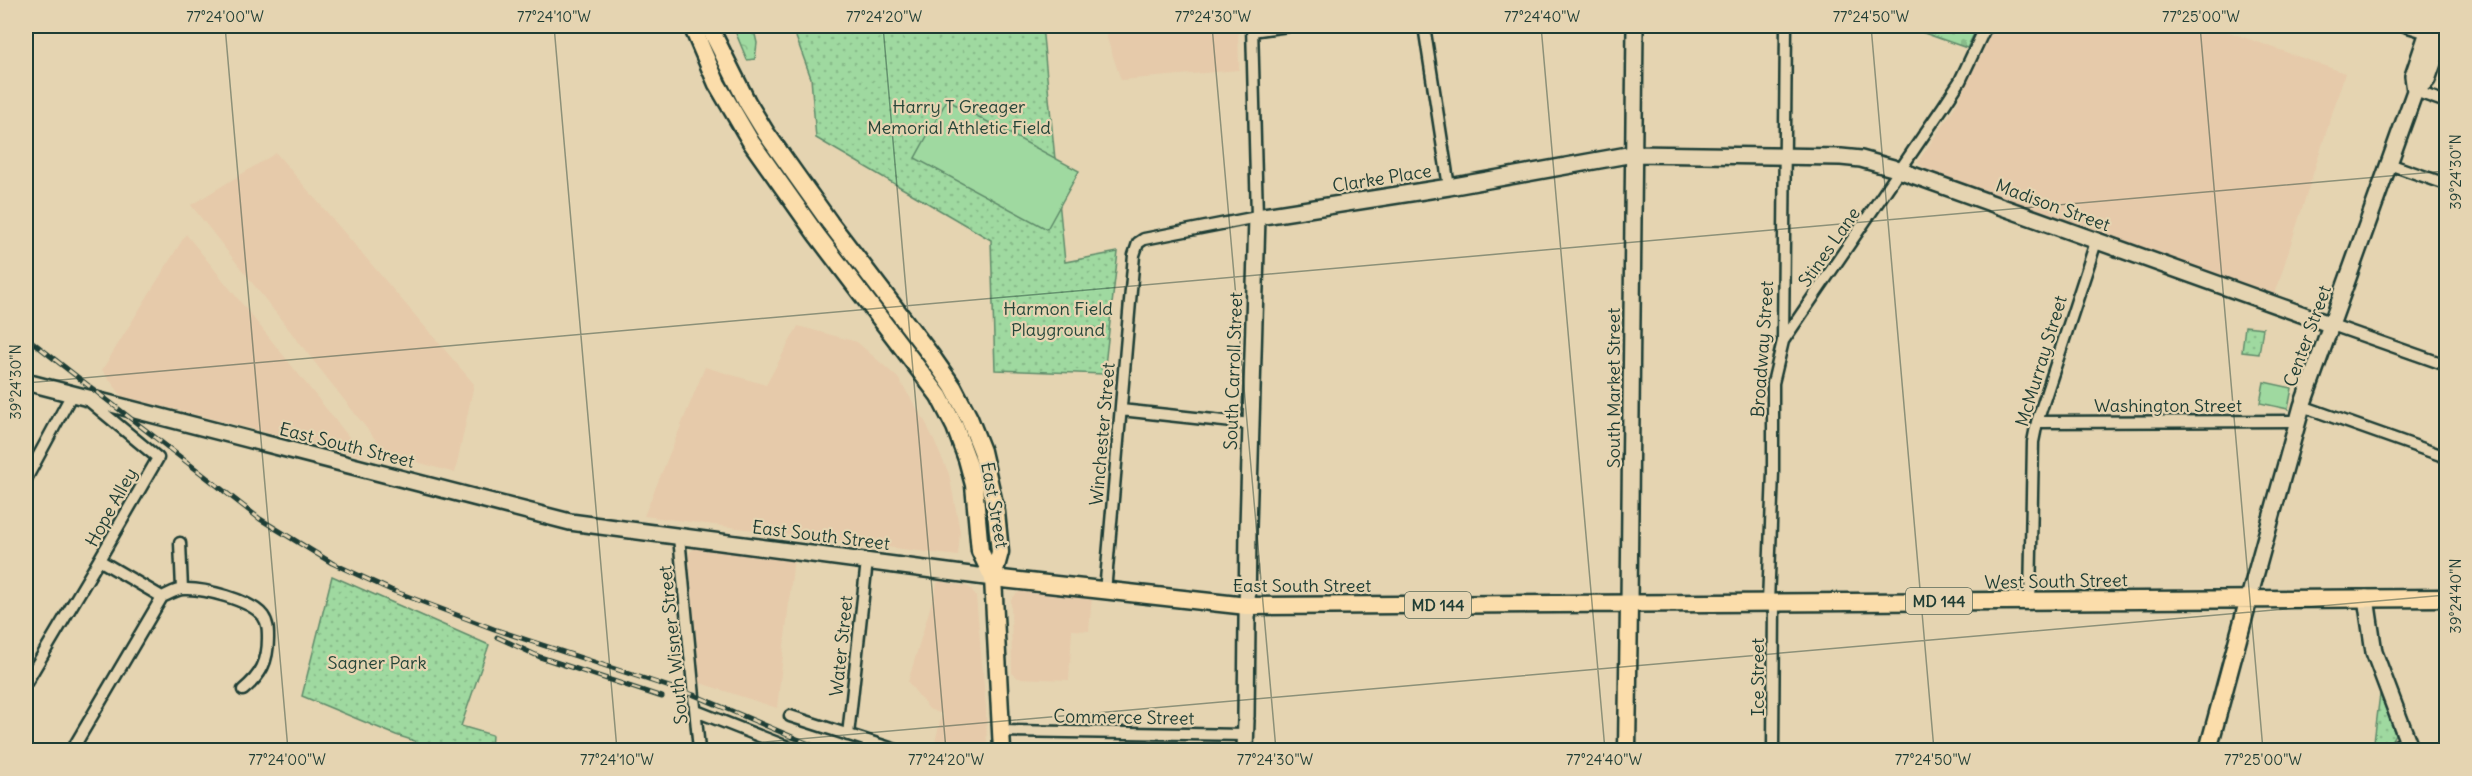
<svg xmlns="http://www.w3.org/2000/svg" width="2472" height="776" font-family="Delius,sans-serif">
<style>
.built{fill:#e6caaa}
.forest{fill:url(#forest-crowns);stroke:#5f8b6a;stroke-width:1.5}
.cemetery{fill:url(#cemetery-stones);stroke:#5f8b6a;stroke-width:1.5}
.park{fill:url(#park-dots);stroke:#5f8b6a;stroke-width:1.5}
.pitch{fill:#9fd9a0;stroke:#5f8b6a;stroke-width:1.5}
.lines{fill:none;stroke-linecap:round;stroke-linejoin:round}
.street-casing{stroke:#1f3d34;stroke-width:15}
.secondary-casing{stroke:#1f3d34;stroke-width:20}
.primary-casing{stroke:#1f3d34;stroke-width:21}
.street{stroke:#e5d4b1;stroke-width:10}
.secondary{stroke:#e5d4b1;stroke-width:15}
.primary{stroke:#fbddab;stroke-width:16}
.rail-casing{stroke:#1f3d34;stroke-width:5}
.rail{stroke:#e5d4b1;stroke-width:3;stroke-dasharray:9;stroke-linecap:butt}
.ticks{fill:none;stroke:#1f3d34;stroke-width:1.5;stroke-opacity:0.45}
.labels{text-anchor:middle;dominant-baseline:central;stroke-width:4.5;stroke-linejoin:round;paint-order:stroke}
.shield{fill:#e5d4b1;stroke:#5a6a5a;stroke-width:1.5}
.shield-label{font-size:16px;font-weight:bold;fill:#1f3d34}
.park-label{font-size:18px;fill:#254539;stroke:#e5d4b1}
.street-label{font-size:18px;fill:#1f3d34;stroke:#e5d4b1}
.neatline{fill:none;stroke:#1f3d34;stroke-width:2}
.ticks-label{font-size:15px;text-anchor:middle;fill:#1f3d34}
</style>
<defs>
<pattern id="forest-crowns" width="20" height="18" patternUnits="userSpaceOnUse" patternTransform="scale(1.5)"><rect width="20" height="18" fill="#9fd9a0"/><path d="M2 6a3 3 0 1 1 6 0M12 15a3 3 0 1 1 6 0" fill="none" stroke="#88bb8a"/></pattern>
<pattern id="cemetery-stones" width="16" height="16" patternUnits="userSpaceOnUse" patternTransform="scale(1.5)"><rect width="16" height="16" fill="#9fd9a0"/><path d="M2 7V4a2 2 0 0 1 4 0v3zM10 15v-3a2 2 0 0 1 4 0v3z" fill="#88bb8a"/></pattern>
<pattern id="park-dots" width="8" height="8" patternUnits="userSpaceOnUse" patternTransform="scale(1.5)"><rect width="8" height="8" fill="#9fd9a0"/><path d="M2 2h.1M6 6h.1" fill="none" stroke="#88bb8a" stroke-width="1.8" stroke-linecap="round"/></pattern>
</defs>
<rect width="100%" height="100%" fill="#e5d4b1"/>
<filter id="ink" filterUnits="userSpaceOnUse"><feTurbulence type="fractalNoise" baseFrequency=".0167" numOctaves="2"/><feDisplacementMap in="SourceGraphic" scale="12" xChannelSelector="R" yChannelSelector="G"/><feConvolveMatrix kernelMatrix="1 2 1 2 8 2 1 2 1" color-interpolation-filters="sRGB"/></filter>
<g filter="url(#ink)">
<!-- built -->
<path class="built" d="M1103,26H1238L1239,70L1121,80Z
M1995,26H2212L2345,73L2274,297L1927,172L1918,162L1956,105Z
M276,153L474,384L455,473L386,453L191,205Z
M186,234L365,457L122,396L102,370Z
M798,326L857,342L898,378L926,423L949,474L960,531L958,556L644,516L705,367L766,385Z
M695,548L794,558L777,708L700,683L689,557V553Z
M938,581L967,586L972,590L976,597L986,708L987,750H933L942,714L929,709L908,682Z
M1027,589L1092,597L1089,631L1072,630L1069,680L1018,678L1012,673L1011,600L1016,594Z"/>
<!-- forest -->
<path class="forest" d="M733,26H753L757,43L755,59L747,60Z"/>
<!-- cemetery -->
<path class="cemetery" d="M1904,26H1978L1967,48Z"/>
<!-- park -->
<path class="park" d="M792,26H1042L1065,262L1118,252L1104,374L995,370L991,240L816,138L811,78Z
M2245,326L2263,328L2259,354L2242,352Z
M332,576L489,645L461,726L492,735L491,750H413L415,741L396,735L302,696Z
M2380,694L2395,734L2389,745L2373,750Z"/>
<!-- pitch -->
<path class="pitch" d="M947,100L1079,171L1047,229L915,158Z
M2264,382L2292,388L2288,409L2260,403Z"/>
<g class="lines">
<defs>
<path id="street" d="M1424,26L1449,187
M2405,26L2434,35
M1252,31L1288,26
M2415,91L2446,102
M2389,164L2446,184
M2332,325L2446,365
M1783,341L1943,107L1960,81L1986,26
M88,400L158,458L99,560L162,597
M2302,406L2446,457
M1121,410L1251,424
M2037,422L2298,421
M26,479L72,394
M679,537L699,750
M180,543L182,589
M1105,592L1134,255L1138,243L1144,239L1257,217L1252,26
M2030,601L2033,442L2037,422L2096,242
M1768,603L1773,472V383L1783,341L1786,26
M26,683L99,560
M696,711L795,750
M790,716L896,750
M1002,731L1246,735
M848,735L867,561
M72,750L162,597C169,594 177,589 184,589C203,588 251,600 263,616C268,623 268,630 268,638C268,662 261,675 243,690
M1773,750L1774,603
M2386,750L2408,741"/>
<path id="secondary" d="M2415,91L2427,80L2446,26
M26,382L570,522L993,578
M2249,598L2302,406L2415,91L2413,76L2430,26
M2366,598L2374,652L2411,750
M1629,604L1635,26
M1246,717L1248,527L1257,217L1449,187L1633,154L1841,157L1861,159L1893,168L2332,325
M1245,750L1246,720"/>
<path id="primary" d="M692,26L717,84L751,142L816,234L939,396L955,427L967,459L974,485L980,551L993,578
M709,26L747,102L766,133L830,223L930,354L953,387L969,418L982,451L996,512L1000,552L993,578L1002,750
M993,578L1247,606L2446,598
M1627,750L1629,604
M2208,750L2249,598"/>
</defs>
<!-- street casing -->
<use href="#street" class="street-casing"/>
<!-- secondary casing -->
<use href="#secondary" class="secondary-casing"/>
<!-- primary casing -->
<use href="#primary" class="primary-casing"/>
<!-- street -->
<use href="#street" class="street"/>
<!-- secondary -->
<use href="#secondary" class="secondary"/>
<!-- primary -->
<use href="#primary" class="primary"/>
<defs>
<path id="rail" d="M26,337L260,519L332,563L391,590L494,629L694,695L823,750
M497,637L540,657L662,697"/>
</defs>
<!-- rail casing -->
<use href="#rail" class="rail-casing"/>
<!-- rail -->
<use href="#rail" class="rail"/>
</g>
</g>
<!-- ticks -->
<path class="ticks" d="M225,26L288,750M554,26L617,750M883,26L946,750M1212,26L1276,750M1541,26L1605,750M1871,26L1934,750M2200,26L2263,750M26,383L2446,171M672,750L2446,595"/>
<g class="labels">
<!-- shield labels -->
<g class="shield">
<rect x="1906" y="588" width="66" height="26" rx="4.5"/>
<rect x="1405" y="592" width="66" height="26" rx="4.5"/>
</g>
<g class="shield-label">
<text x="1939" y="601">MD 144</text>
<text x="1438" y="605">MD 144</text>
</g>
<!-- park labels -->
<g class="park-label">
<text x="959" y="106">Harry T Greager<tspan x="959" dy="21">Memorial Athletic Field</tspan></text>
<text x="1058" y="308">Harmon Field<tspan x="1058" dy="21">Playground</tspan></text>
<text x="377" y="662">Sagner Park</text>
</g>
<!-- street labels -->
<g class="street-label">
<text transform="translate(1382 178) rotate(-9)">Clarke Place</text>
<text transform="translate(2053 205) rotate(20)">Madison Street</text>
<text transform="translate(1829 247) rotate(-55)">Stines Lane</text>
<text transform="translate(2307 336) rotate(-70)">Center Street</text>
<text transform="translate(1762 349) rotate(-86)">Broadway Street</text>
<text transform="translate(2041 361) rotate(-73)">McMurray Street</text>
<text transform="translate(1233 371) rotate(-88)">South Carroll Street</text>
<text transform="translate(1613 388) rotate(-90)">South Market Street</text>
<text x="2168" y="405">Washington Street</text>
<text transform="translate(1102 434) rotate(-85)">Winchester Street</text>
<text transform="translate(347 445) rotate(14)">East South Street</text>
<text transform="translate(995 505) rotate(80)">East Street</text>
<text transform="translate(111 507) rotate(-61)">Hope Alley</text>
<text transform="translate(821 535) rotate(7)">East South Street</text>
<text transform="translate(2056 581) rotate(-1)">West South Street</text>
<text x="1302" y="585">East South Street</text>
<text transform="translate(673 645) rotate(-96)">South Wisner Street</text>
<text transform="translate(841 646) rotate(-84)">Water Street</text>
<text transform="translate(1757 677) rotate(-90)">Ice Street</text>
<text transform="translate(1124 717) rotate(1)">Commerce Street</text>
</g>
</g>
<!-- margin -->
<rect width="2472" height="776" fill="none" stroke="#e5d4b1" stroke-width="66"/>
<rect x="33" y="33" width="2406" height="710" class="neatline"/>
<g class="ticks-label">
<text x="225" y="22">77°24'00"W</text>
<text x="554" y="22">77°24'10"W</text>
<text x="884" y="22">77°24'20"W</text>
<text x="1213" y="22">77°24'30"W</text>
<text x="1542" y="22">77°24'40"W</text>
<text x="1871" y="22">77°24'50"W</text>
<text x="2201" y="22">77°25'00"W</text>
<text transform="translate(2456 172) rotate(-90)" y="5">39°24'30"N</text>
<text transform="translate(16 382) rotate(-90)" y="5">39°24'30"N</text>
<text transform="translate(2456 596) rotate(-90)" y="5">39°24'40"N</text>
<text x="287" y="765">77°24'00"W</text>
<text x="617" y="765">77°24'10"W</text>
<text x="946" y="765">77°24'20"W</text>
<text x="1275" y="765">77°24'30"W</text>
<text x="1604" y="765">77°24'40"W</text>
<text x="1933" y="765">77°24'50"W</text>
<text x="2263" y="765">77°25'00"W</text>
</g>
</svg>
